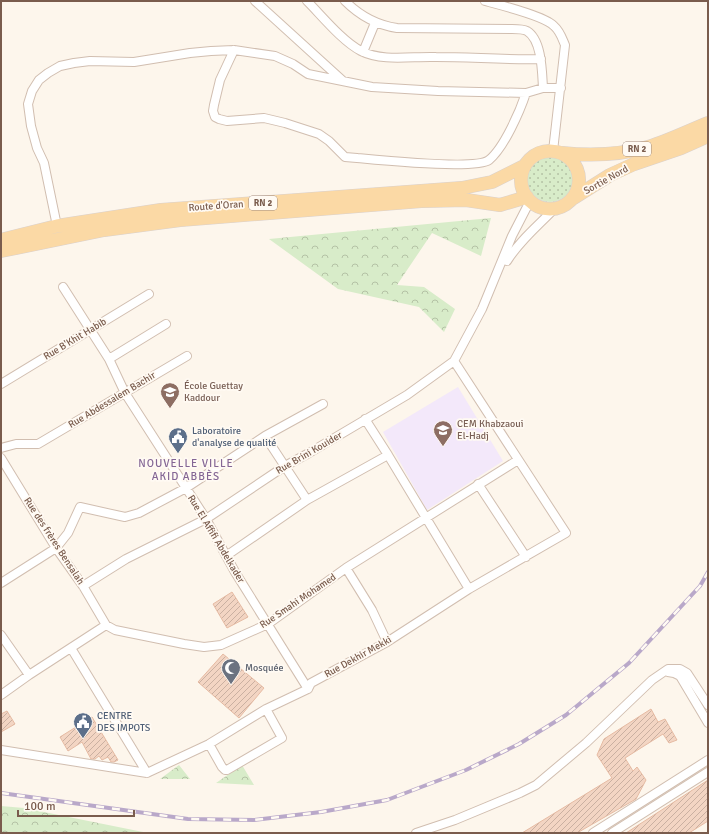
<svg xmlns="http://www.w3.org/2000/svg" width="709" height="834" font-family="Signika,sans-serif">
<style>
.education{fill:#f3e8fa}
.grass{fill:url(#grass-dots)}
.park{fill:url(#park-crowns)}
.building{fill:url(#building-hatch);stroke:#e6bba3}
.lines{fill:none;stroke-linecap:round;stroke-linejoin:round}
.minor-casing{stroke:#d1beb0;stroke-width:10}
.primary-casing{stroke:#dad1cd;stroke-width:14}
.minor{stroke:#fff;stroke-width:8}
.primary{stroke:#fbd9a5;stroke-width:13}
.rail-casing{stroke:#b9a8c9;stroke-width:4}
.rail{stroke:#fffaf3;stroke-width:2.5;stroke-dasharray:8;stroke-linecap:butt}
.labels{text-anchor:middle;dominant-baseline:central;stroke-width:3.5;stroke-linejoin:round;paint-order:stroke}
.shield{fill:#fffaf3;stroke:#a28b7f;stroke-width:1}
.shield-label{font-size:9px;font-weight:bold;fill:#7a5c4d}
.street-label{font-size:10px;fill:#7a5c4d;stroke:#fffaf3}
.education-label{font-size:10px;fill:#785e54;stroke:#fffaf3;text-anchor:start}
.service-label{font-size:10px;fill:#4e5e75;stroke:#fffaf3;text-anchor:start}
.worship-label{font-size:10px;fill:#5b616d;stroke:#fffaf3;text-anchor:start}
.neighbourhood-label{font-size:11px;letter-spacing:1px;fill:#846695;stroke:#fffaf3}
</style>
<defs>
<pattern id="grass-dots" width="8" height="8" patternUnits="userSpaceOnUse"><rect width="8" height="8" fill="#d8ecc9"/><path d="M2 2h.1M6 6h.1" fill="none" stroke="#b4c2a5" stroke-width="1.8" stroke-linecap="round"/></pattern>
<pattern id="park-crowns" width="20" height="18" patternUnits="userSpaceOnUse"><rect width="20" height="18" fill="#d8ecc9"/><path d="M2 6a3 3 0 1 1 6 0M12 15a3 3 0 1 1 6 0" fill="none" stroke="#b4c2a5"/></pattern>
<pattern id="building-hatch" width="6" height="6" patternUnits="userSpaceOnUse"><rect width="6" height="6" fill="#f3d5c3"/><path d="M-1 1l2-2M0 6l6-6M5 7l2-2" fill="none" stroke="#cab0a1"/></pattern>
</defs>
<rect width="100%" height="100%" fill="#fdf6ec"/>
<!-- education -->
<path class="education" d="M458,387L503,461L427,510L383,432Z"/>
<!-- grass -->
<path class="grass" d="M527 179a23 23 0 1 1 46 0a23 23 0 1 1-46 0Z"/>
<!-- park -->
<path class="park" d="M491,218L481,256L432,233L397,285L424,287L455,309L444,332L419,307L338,289L269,239Z
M179,765L190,779H160Z
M242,765L254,785L216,783Z
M1,806L24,808L148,833H1Z"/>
<!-- building -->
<path class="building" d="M232,592L248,617L227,628L213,604Z
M223,654L264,688L239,718L198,682Z
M651,709L658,722L665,719L677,740L669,743L663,734L625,758L633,771L637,767L646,780L636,799L577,833H522L612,778L597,755L604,739Z
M7,711L15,724L1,732V714Z
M92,717L118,760L114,762H111L108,757L102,760L99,756L95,759H91L82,742L68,751L60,737Z
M708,780V821L689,833H626Z"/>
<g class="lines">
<defs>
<path id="minor" d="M255,1L343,81
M307,1C322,16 342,41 361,51C383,62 412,56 436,57C471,57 506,60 541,59
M345,1C360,16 376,25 397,28L512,29C517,29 523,29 527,31C542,40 542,72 543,88
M485,1C500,5 545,16 554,26C560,31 562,38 565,45L553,151
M234,50L220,80L214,105L213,111L215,117L219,119L227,121L264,118L285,123L319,134L329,141L345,157L357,158C378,160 476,170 489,160C504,148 520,111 526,93
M363,52L375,23
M57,226L44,163L37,148L31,126L28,104L32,91L39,80L48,73L60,66L74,63L90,61L134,62L190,53L211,51L234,50L275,56L293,64L308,74L372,87L438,91L526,93L543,88H561
M507,261C520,240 539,225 555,208
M63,287L109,359L125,393L206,519L235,572L308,689
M109,359L166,324
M1,384L149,294
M365,419L388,455L469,589
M265,436L307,500
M1,448L16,444H38L187,356
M1,458L56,548L83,586L106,625
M478,484L526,557
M226,556L307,500L388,455
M346,568L372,610L387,642
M1,583L56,548L68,533L80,507L125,517L139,513L186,488L265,436L323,404
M83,586L126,559L206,519L285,466L309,453L407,395L454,361L482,309L512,236L530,201
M1,635L29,675
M71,648L147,773
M668,672L674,673L680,676L708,723
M1,695L29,675L106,625L115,630L184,644L204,647L221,645L268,624L346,568L518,460
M209,744L222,767L225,770H227L282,738L266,709
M1,750L147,773
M147,773L209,744L266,709L308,689L311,683L387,642L469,589L566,533L454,361
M416,833L455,820L520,793L536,785L586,743L652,680L668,669H680L687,673L708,705
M593,833L708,760
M612,833L708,772"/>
<path id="primary" d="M521 180a29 29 0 1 1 58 0a29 29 0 1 1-58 0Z
M562,153C591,156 620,155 648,147C668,141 688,131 708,123
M572,199L610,175L634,164L681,148L708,136
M1,240L57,226L161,210L462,188L492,182L524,166
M1,251L104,230L180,220L421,201L466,200L500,205L527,197"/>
</defs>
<!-- minor casing -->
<use href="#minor" class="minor-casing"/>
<!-- primary casing -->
<use href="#primary" class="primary-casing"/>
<!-- minor -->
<use href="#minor" class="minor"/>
<!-- primary -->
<use href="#primary" class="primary"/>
<defs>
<path id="rail" d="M1,793L188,819L254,820L321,812L387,800L466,770L519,744L566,715L629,663L700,586L708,572"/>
</defs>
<!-- rail casing -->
<use href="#rail" class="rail-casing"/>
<!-- rail -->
<use href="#rail" class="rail"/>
</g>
<!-- icons -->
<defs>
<symbol id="school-pin" viewBox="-11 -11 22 30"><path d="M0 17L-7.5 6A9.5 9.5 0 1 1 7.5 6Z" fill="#8d6e63" stroke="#fffaf3"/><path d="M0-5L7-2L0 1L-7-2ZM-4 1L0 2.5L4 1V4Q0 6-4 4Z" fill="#fff"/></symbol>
<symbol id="civic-pin" viewBox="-11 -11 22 30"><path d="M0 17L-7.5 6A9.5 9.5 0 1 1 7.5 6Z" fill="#5c6f8a" stroke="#fffaf3"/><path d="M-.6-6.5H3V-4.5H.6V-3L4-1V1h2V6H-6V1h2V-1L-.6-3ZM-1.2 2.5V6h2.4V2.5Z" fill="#fff"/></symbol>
<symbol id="mosque-pin" viewBox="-11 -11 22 30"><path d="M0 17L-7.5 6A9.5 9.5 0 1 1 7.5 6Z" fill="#6b7280" stroke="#fffaf3"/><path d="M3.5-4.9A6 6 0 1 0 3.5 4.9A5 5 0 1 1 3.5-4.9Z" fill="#fff"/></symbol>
</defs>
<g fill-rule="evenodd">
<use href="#school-pin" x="159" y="381" width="22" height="30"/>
<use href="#school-pin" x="432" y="419" width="22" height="30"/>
<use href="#civic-pin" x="167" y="426" width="22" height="30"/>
<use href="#mosque-pin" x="220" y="657" width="22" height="30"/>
<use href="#civic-pin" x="72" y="711" width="22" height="30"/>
</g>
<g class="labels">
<!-- shield labels -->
<g class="shield">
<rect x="623" y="142" width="28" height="14" rx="3"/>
<rect x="249" y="196" width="28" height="14" rx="3"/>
</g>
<g class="shield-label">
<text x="637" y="149">RN 2</text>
<text x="263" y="203">RN 2</text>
</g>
<!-- street labels -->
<g class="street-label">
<text transform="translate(606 180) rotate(-29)">Sortie Nord</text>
<text transform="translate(216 206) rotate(-4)">Route d'Oran</text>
<text transform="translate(75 339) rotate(-31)">Rue B'Khit Habib</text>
<text transform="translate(112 400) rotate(-31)">Rue Abdessalem Bachir</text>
<text transform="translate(309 453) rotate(-30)">Rue Brini Kouider</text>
<text transform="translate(216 539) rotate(59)">Rue El Affifi Abdelkader</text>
<text transform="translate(54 541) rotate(57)">Rue des frères Bensalah</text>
<text transform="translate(298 601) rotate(-34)">Rue Smahi Mohamed</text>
<text transform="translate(358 657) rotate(-29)">Rue Dekhir Mekki</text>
</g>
<!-- education labels -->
<g class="education-label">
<text x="184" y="386">École Guettay<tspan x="184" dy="12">Kaddour</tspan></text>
<text x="457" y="424">CEM Khabzaoui<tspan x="457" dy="12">El-Hadj</tspan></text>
</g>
<!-- service labels -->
<g class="service-label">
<text x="192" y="431">Laboratoire<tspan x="192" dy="12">d'analyse de qualité</tspan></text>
<text x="97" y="716">CENTRE<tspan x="97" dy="12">DES IMPOTS</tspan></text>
</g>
<!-- worship labels -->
<g class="worship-label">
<text x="245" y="668">Mosquée</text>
</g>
<!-- neighbourhood labels -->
<g class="neighbourhood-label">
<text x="186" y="463">NOUVELLE VILLE<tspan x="186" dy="13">AKID ABBÈS</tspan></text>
</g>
</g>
<!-- border -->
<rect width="709" height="834" fill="none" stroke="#7a5c4d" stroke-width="4"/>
<!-- scale -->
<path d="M18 810v6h116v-6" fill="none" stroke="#7a5c4d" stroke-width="2"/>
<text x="24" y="810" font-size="12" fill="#7a5c4d" stroke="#fffaf3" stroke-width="3" paint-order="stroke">100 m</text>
</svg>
